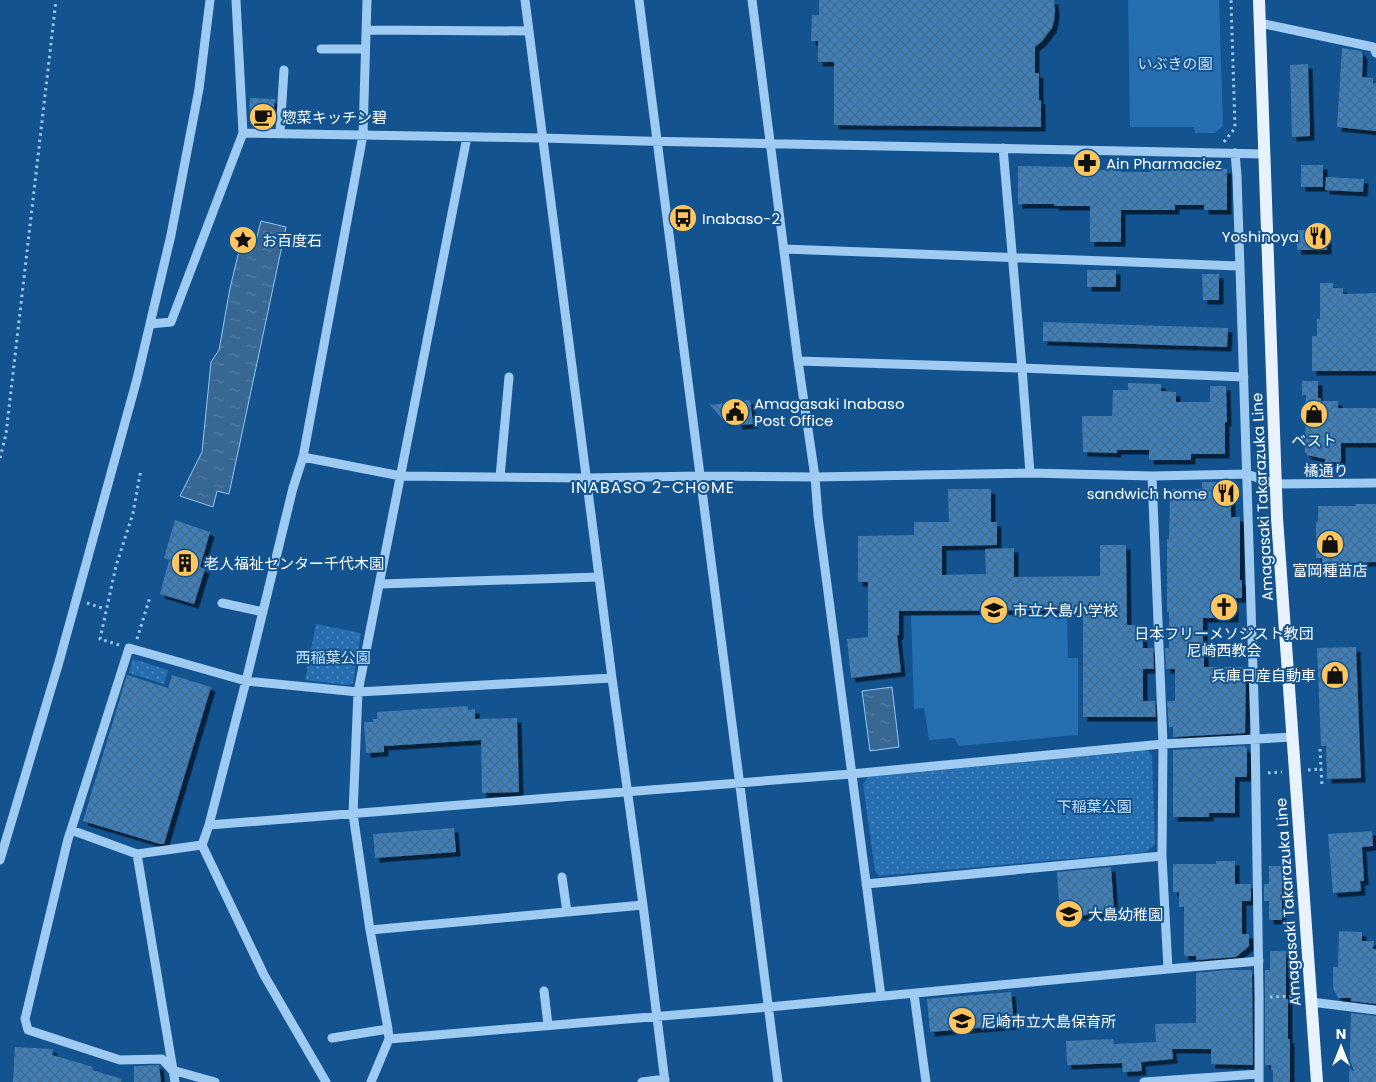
<svg xmlns="http://www.w3.org/2000/svg" width="1376" height="1082" font-family="Poppins,'Noto Sans JP',sans-serif">
<style>
.park{fill:url(#park-dots)}
.garden{fill:#256eaf}
.water{fill:url(#water-ripples);stroke:#91c6f4}
.building{fill:url(#building-cross-hatch);filter:url(#shadow)}
.lines{fill:none;stroke-linecap:round;stroke-linejoin:round}
.path{stroke:#9fcaf1;stroke-width:3;stroke-dasharray:2.5 4;stroke-linecap:butt}
.minor{stroke:#9fcaf1;stroke-width:9}
.major{stroke:#e9f3ff;stroke-width:12}
.labels{text-anchor:middle;dominant-baseline:central;stroke-width:4;stroke-linejoin:round;paint-order:stroke}
.park-label{font-size:15px;fill:#c6e3fc;stroke:#135390}
.poi-label{font-size:15px;fill:#fff;stroke:#135390;text-anchor:start}
.street-label{font-size:15px;fill:#fff;stroke:#135390}
.neighbourhood-label{font-size:16px;letter-spacing:1px;fill:#fff;stroke:#135390}
</style>
<defs>
<pattern id="park-dots" width="8" height="8" patternUnits="userSpaceOnUse" patternTransform="scale(1.25)"><rect width="8" height="8" fill="#256eaf"/><path d="M2 2h.1M6 6h.1" fill="none" stroke="#518bbf" stroke-width="1.8" stroke-linecap="round"/></pattern>
<pattern id="water-ripples" width="26" height="14" patternUnits="userSpaceOnUse" patternTransform="scale(1.25)"><rect width="26" height="14" fill="#396793"/><path d="M2 4q2-2 4 0t4 0M15 11q2-2 4 0t4 0" fill="none" stroke="#577ea3"/></pattern>
<pattern id="building-cross-hatch" width="8" height="8" patternUnits="userSpaceOnUse" patternTransform="scale(1.25)"><rect width="8" height="8" fill="#4080ba"/><path d="M0 0l8 8M0 8l8-8" fill="none" stroke="#456988"/></pattern>
<filter id="shadow"><feDropShadow dx="4.5" dy="4.5" stdDeviation="0" flood-color="#0009"/></filter>
</defs>
<rect width="100%" height="100%" fill="#135390"/>
<!-- park -->
<path class="park" d="M316,624L361,633L353,683L349,685L305,680Z
M133,659L168,670L164,684L129,673Z
M1148,750L1152,755L1155,845L1146,852L879,876L875,871L863,784L868,777Z"/>
<!-- garden -->
<path class="garden" d="M1128,0H1219L1223,126L1215,133H1195L1194,127H1130Z
M911,615H1067L1068,658H1078V735L959,746L954,738L929,740L924,708L914,709Z"/>
<!-- water -->
<path class="water" d="M261,221L286,227L229,494L217,491L213,507L180,496L202,452L211,362L219,350L230,288L241,243L255,244Z
M892,687L899,747L870,751L862,691Z"/>
<!-- building -->
<path class="building" d="M819,0H1054L1055,11L1054,20L1052,28L1042,41L1035,47V73H1039V100H1041V127L834,125V62H818V41H811L812,15H819Z
M1342,48L1361,51L1363,56L1362,77L1373,78V83H1376V131L1337,127Z
M1308,64L1310,136L1292,137L1290,65Z
M250,98L275,99L273,117H270V122H256V116H249Z
M1301,165H1323V187H1301Z
M1018,166L1076,167V170H1107V168H1121V172H1151V168L1199,167V169H1227V210H1204V205H1175V210H1121V242H1090V206H1054V204H1018Z
M1326,177L1364,179L1363,192L1325,190Z
M1297,230H1327V250H1297Z
M1087,270H1116V287H1087Z
M1202,274H1219V300H1203Z
M1320,283H1333V288H1343V294L1376,293V371H1312V336H1317V319H1320Z
M1043,322L1228,328L1227,347L1043,341Z
M1302,381H1318V398H1321V401H1338V408H1376V443H1341V462H1325V459L1307,455L1305,452L1306,395H1302Z
M1128,383L1161,384V391L1176,392V402H1210V386H1226L1227,422H1225V454H1191V460H1149V450H1117V453L1083,452L1082,416H1112L1113,390H1128Z
M750,400L753,424L738,425L737,420L725,422L710,405Z
M1202,482H1231V517H1240V580H1242V598H1234V618H1203V648H1204V667H1246L1245,733L1173,737V727H1169L1167,701H1175V669H1166L1165,648H1169V612H1167V539H1169L1170,500H1172V489H1202Z
M948,489H991V522H997V545L942,546V575L986,574L985,549L1014,548V577L1100,576V545H1126L1127,625H1143V648H1153L1154,669H1143V701H1155L1156,717H1083V610L899,611V635H897L901,672L851,678L847,639L868,637V582H858V536L914,535V522H949Z
M1355,504H1376V562L1345,563V571L1322,572V558H1316V522L1318,521V506H1355Z
M175,520L210,532L200,567L205,569L194,604L160,594L169,560L164,558Z
M1356,647L1361,778L1327,779L1326,746H1321L1317,648Z
M127,675L168,688L172,675L211,687L164,844H160L83,821Z
M468,706V710L475,709V719L517,718L519,792L482,793L481,740L384,746V752L366,753L364,722H373V719H377V712Z
M1245,746V748H1247V777H1235V813H1209V817H1173V750Z
M454,828L456,852L375,858L373,834Z
M1372,831L1373,846L1362,847L1364,881H1360L1361,891L1333,893L1328,834Z
M1216,861H1235V884H1251V901H1242V934H1249V946L1236,957L1196,960V956H1184V907H1179V892H1173V864H1216Z
M1269,866H1282V920H1269V901H1264V884H1269Z
M1111,867L1114,911L1101,912V914L1060,917L1057,872Z
M1339,931L1362,932V941H1374L1373,949H1376V1004L1351,1001V998H1338L1333,988V967H1338Z
M1270,951H1286V999H1288V1039H1290V1082H1273V1070H1271V1065H1265V970H1270Z
M1225,970H1252L1253,1065L1211,1064V1049H1172L1173,1059L1141,1062L1142,1071L1123,1072L1122,1063L1067,1065L1066,1041L1113,1039L1114,1044L1156,1042L1155,1024L1196,1023V973Z
M1011,992L1014,1025L930,1032L927,999Z
M1351,1013L1376,1016V1082H1349Z
M15,1047L53,1049L52,1055L93,1067L92,1070L122,1079L121,1082H13Z
M159,1065L161,1082H134V1066Z"/>
<g class="lines">
<!-- path -->
<path class="path" d="M1224,142L1235,128L1231,0
M0,458L6,434L56,0
M87,603L105,609
M137,639L150,597
M119,645L100,639L116,566L133,513L141,469
M1320,749L1322,786
M1308,770L1322,769
M1268,773L1282,772
M1270,997L1294,996"/>
<!-- minor -->
<path class="minor" d="M525,0L612,678L643,905L665,1082
M639,0L778,1082
M752,0L798,361L815,477L818,516L881,996
M1260,23L1373,47L1376,53
M366,30L529,31
M321,49H365
M243,133L543,138L641,141L1265,154
M280,133L284,70
M1003,148L1022,368L1030,473
M1235,153L1237,176L1255,730L1259,997V1082
M784,249L1239,266
M150,324L171,322L243,133L236,0
M798,361L1022,368L1244,377
M303,457L401,476L587,478L700,476L815,477L1030,473L1152,476L1247,474L1275,484L1376,483
M1152,476L1163,744L1162,856L1168,969
M500,477L509,377
M380,584L599,577
M222,603L263,612
M209,825L851,774L1163,744L1293,737
M71,830L129,648L246,681L358,692L612,678
M202,845L137,854L71,830L68,839L25,1019L28,1030L120,1060L162,1059L172,1070L215,1082
M137,854L175,1082
M0,860L59,662L137,379L171,235L199,89L210,0
M562,877L567,912
M866,884L1162,856
M370,930L643,905
M544,991L548,1025
M914,994L926,1082
M1311,1002L1376,1010
M332,1038L388,1029
M389,1039L769,1007L1168,969L1259,961
M326,1082L264,975L202,845L209,825L246,681L293,488L303,457L363,135L367,0
M371,1082L389,1039L388,1029L370,930L353,814L358,692L467,137
M642,1082L665,1079
M1144,1082L1259,1074"/>
<!-- major -->
<path class="major" d="M1259,0L1277,518L1317,1082"/>
</g>
<!-- icons -->
<defs>
<symbol id="cafe-disc" viewBox="-11 -11 22 22"><circle r="9.5" fill="#ffc55f" stroke="#135390"/><path d="M-5.5-4.5H6V0H3Q3 3.5 0 3.5H-2.5Q-5.5 3.5-5.5 0ZM3-3.2v2h1.7v-2ZM-6 4.5H4V6H-6Z" fill="#111"/></symbol>
<symbol id="pharmacy-disc" viewBox="-11 -11 22 22"><circle r="9.5" fill="#ffc55f" stroke="#135390"/><path d="M-2-6h4v4h4v4h-4v4h-4v-4h-4v-4h4Z" fill="#111"/></symbol>
<symbol id="bus-disc" viewBox="-11 -11 22 22"><circle r="9.5" fill="#ffc55f" stroke="#135390"/><path d="M-5-6H5V4H4V6H2V4H-2V6H-4V4H-5ZM-3.5-4V0h7V-4ZM-3.5 1.2v1.5H-2V1.2ZM2 1.2v1.5H3.5V1.2Z" fill="#111"/></symbol>
<symbol id="restaurant-disc" viewBox="-11 -11 22 22"><circle r="9.5" fill="#ffc55f" stroke="#135390"/><path d="M-5-6h1v4h1v-4h1v4h1v-4h1v5L-1.5 .5V6h-2V.5L-5-1ZM5-6V6H3V1.5H1.5Q1.5-4 5-6Z" fill="#111"/></symbol>
<symbol id="sight-disc" viewBox="-11 -11 22 22"><circle r="9.5" fill="#ffc55f" stroke="#135390"/><path d="M0-6L1.8-2.2L6-1.7L2.9 1.2L3.7 5.4L0 3.3L-3.7 5.4L-2.9 1.2L-6-1.7L-1.8-2.2Z" fill="#111"/></symbol>
<symbol id="civic-disc" viewBox="-11 -11 22 22"><circle r="9.5" fill="#ffc55f" stroke="#135390"/><path d="M-.6-6.5H3V-4.5H.6V-3L4-1V1h2V6H-6V1h2V-1L-.6-3ZM-1.2 2.5V6h2.4V2.5Z" fill="#111"/></symbol>
<symbol id="shop-disc" viewBox="-11 -11 22 22"><circle r="9.5" fill="#ffc55f" stroke="#135390"/><path d="M-5-2.5h2.3a2.7 3.5 0 0 1 5.4 0H5L5.5 6h-11ZM-1.5-2.5h3a1.5 2.3 0 0 0-3 0Z" fill="#111"/></symbol>
<symbol id="building-disc" viewBox="-11 -11 22 22"><circle r="9.5" fill="#ffc55f" stroke="#135390"/><path d="M-4-6H4V6H1V3H-1V6H-4ZM-2.5-4.3h1.7v1.8h-1.7ZM.8-4.3h1.7v1.8H.8ZM-2.5-1h1.7V.8h-1.7ZM.8-1h1.7V.8H.8Z" fill="#111"/></symbol>
<symbol id="church-disc" viewBox="-11 -11 22 22"><circle r="9.5" fill="#ffc55f" stroke="#135390"/><path d="M-1.2-6h2.4v3.5h3.3v2.4h-3.3V6h-2.4V-.1h-3.3v-2.4h3.3Z" fill="#111"/></symbol>
<symbol id="school-disc" viewBox="-11 -11 22 22"><circle r="9.5" fill="#ffc55f" stroke="#135390"/><path d="M0-5L7-2L0 1L-7-2ZM-4 1L0 2.5L4 1V4Q0 6-4 4Z" fill="#111"/></symbol>
</defs>
<g fill-rule="evenodd">
<use href="#cafe-disc" x="247" y="101" width="32" height="32"/>
<use href="#pharmacy-disc" x="1071" y="147" width="32" height="32"/>
<use href="#bus-disc" x="667" y="202" width="32" height="32"/>
<use href="#restaurant-disc" x="1302" y="220" width="32" height="32"/>
<use href="#sight-disc" x="227" y="224" width="32" height="32"/>
<use href="#civic-disc" x="719" y="396" width="32" height="32"/>
<use href="#shop-disc" x="1298" y="398" width="32" height="32"/>
<use href="#restaurant-disc" x="1210" y="477" width="32" height="32"/>
<use href="#shop-disc" x="1314" y="528" width="32" height="32"/>
<use href="#building-disc" x="169" y="547" width="32" height="32"/>
<use href="#church-disc" x="1208" y="591" width="32" height="32"/>
<use href="#school-disc" x="978" y="594" width="32" height="32"/>
<use href="#shop-disc" x="1319" y="659" width="32" height="32"/>
<use href="#school-disc" x="1053" y="898" width="32" height="32"/>
<use href="#school-disc" x="946" y="1005" width="32" height="32"/>
</g>
<g class="labels">
<!-- park labels -->
<g class="park-label">
<text x="1175" y="63">いぶきの園</text>
<text x="333" y="657">西稲葉公園</text>
<text x="1094" y="806">下稲葉公園</text>
</g>
<!-- poi labels -->
<g class="poi-label">
<text x="282" y="117">惣菜キッチン碧</text>
<text x="1106" y="163">Ain Pharmaciez</text>
<text x="702" y="218">Inabaso-2</text>
<text x="1299" y="236" text-anchor="end">Yoshinoya</text>
<text x="262" y="240">お百度石</text>
<text x="754" y="403">Amagasaki Inabaso<tspan x="754" dy="17">Post Office</tspan></text>
<text x="1314" y="440" text-anchor="middle">ベスト</text>
<text x="1207" y="493" text-anchor="end">sandwich home</text>
<text x="204" y="563">老人福祉センター千代木園</text>
<text x="1330" y="570" text-anchor="middle">富岡種苗店</text>
<text x="1013" y="610">市立大島小学校</text>
<text x="1224" y="633" text-anchor="middle">日本フリーメソジスト教団<tspan x="1224" dy="17">尼崎西教会</tspan></text>
<text x="1316" y="675" text-anchor="end">兵庫日産自動車</text>
<text x="1088" y="914">大島幼稚園</text>
<text x="981" y="1021">尼崎市立大島保育所</text>
</g>
<!-- street labels -->
<g class="street-label">
<text x="1326" y="470">橘通り</text>
<text transform="translate(1262 497) rotate(-93)">Amagasaki Takarazuka Line</text>
<text transform="translate(1288 902) rotate(-94)">Amagasaki Takarazuka Line</text>
</g>
<!-- neighbourhood labels -->
<g class="neighbourhood-label">
<text x="653" y="487">INABASO 2-CHOME</text>
</g>
</g>
<!-- north arrow -->
<g transform="translate(1341 1047)" stroke="#135390" stroke-width="4" paint-order="stroke">
<path d="M0-4L9 19L0 12L-9 19Z" fill="#ffffff"/>
<text y="-8" font-size="14" font-weight="bold" text-anchor="middle" fill="#ffffff">N</text>
</g>
</svg>
